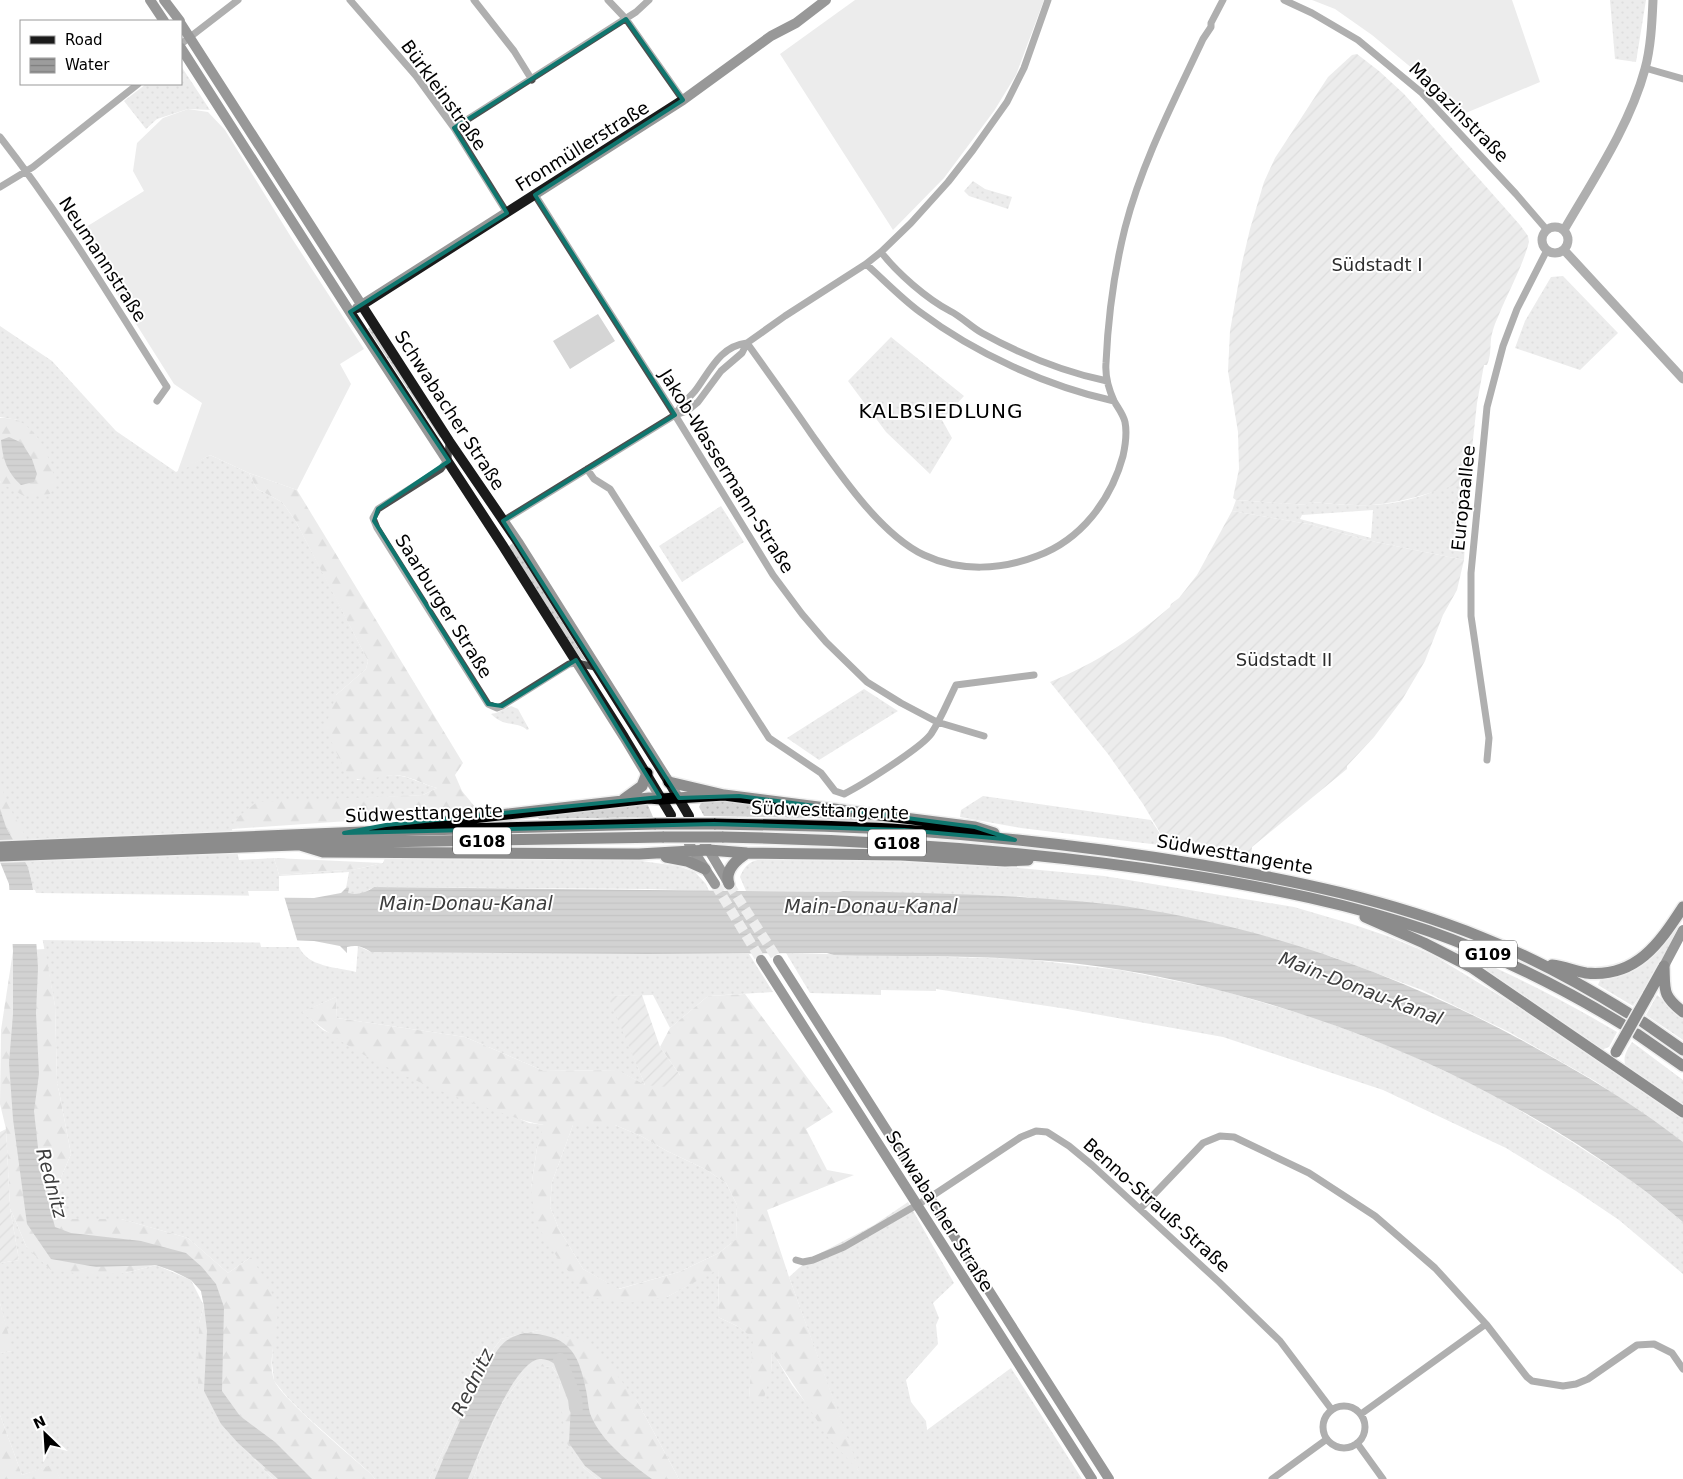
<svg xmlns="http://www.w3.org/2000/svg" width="1683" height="1479" font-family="'DejaVu Sans',sans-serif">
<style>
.grass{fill:url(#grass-dots);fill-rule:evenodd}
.forest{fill:url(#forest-firs);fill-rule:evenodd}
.garden{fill:url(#garden-furrows)}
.pitch{fill:#d5d5d5}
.water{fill:url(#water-rules)}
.pier{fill:#fff}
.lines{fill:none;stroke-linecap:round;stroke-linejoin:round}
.river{stroke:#9c9c9c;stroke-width:14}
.secondary-tunnel{stroke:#d9d9d9;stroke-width:10;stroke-dasharray:10 5;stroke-linecap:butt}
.trunk-casing{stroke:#dbdbdb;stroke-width:14}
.minor{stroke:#4e4e4e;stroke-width:7}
.tertiary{stroke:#4e4e4e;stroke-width:9}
.secondary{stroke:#1b1b1b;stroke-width:10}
.trunk{stroke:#000;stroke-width:11}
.trunk-bridge-casing{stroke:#dbdbdb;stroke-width:14;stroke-linecap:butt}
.trunk-bridge{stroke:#000;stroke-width:11}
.marked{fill:none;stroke:#0f766e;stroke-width:4;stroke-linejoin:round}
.labels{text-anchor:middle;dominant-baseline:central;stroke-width:4;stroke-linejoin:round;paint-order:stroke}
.shield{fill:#fff;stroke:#4c4c4c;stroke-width:1}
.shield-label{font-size:16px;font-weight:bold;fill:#000}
.street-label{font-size:18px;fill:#000;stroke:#fff}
.park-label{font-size:18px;fill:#2c2c2c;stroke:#fff}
.water-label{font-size:19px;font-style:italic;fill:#3d3d3d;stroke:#fff}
.quarter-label{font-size:20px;letter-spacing:1px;fill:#000;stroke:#fff}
</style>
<defs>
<pattern id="grass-dots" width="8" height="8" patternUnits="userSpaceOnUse" patternTransform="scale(1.25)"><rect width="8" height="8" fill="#d5d5d5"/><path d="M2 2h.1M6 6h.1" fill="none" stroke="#b5b5b5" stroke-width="1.8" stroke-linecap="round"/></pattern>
<pattern id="forest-firs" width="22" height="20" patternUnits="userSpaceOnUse" patternTransform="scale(1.25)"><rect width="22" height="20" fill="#d5d5d5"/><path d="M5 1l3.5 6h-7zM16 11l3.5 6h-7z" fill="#b5b5b5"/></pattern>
<pattern id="garden-furrows" width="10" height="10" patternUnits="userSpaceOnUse" patternTransform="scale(1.25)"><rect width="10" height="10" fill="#d5d5d5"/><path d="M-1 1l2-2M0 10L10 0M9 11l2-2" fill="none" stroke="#b5b5b5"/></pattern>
<pattern id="water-rules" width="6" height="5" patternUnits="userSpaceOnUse" patternTransform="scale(1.25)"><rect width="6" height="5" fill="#9c9c9c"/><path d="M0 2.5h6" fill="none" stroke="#7d7d7d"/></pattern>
</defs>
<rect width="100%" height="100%" fill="#fff"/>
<!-- grass -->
<path class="grass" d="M1610,0H1646L1636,62L1615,59Z
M181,66L210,110L188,109L157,119L146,129L124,101L146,84H181Z
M973,181L985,189L1012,197L1008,209L969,196L964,191Z
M1563,276L1618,333L1580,370L1515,348L1525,321L1551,277Z
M0,326L52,361L116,431L176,472L210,455L249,473L257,489L282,502L295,520L325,577L368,661L366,669L336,695L357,780C369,778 382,775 394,775C410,776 423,785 437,788L423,795L348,799L232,829L239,860L274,858L279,875L357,869L383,863L385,858L634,860L678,866L695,872L706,884L709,891L647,889L374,887L363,893L349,894L348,893V888H346L349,872L279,876V891H248L261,947H299C308,967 336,967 356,972L358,946L371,952L749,954L773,992L708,996L670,1028L653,995L609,996L645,1085L617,1070L544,1071L465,1037L337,1018L336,997L303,1012L323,1030L529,1123L545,1125L537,1148L531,1188L590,1297H667L719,1268L718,1317L737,1326L754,1338L749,1398L771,1372L772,1351L792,1385L859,1471L789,1277L809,1259L874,1225L908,1202L954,1283L933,1303L939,1318L936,1325L938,1344L906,1380L911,1402L926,1421L927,1430L1011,1368L1082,1479H679L637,1401L555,1335L539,1330L501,1339L492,1351L429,1479H375L370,1473L305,1415L288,1398L274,1381L272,1363L273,1339L277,1322L251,1257L228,1273L188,1238L121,1219H69L56,1189L71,1154L57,1081L55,1006L32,883L28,867L6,827L0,826V481L1,483L18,420L0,417Z
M371,326L442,436L440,438L368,329Z
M891,337L964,396L942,420L952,438L930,474L886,432L848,381Z
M1469,476L1464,560L1366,540L1308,524L1232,511L1236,500L1307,505V502C1328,503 1349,506 1369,505C1404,505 1439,491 1469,476ZM1373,510L1371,538L1300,519L1302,515Z
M721,506L744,542L682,582L659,546Z
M513,543L587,662L580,658L509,546Z
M864,689L898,711L819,760L787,738Z
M511,706L518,709L529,729L527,730C518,721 505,728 491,714L496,713Z
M983,796L1151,820L1168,846L1021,828L960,817L961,810Z
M715,800L939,825V827L815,818L704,816L699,807L701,803Z
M647,803L653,817L539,819L538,817Z
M767,858L953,863L1019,868L1104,876L1294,907L1352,924L1390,937L1433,955L1520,1008L1595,1056L1683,1117V1142L1595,1081L1509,1032L1422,990L1330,956L1028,897L843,891L839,892L746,891L740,877C746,863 751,861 767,858Z
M1677,920L1681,922L1658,968L1633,1006L1598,985L1601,978L1616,975Z
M1455,950C1512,974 1565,1001 1617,1032L1609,1047L1601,1050L1454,955Z
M786,953L1024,959L1120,970L1216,989L1316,1018L1402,1051L1487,1091L1564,1137L1634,1182L1683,1222V1274L1619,1220L1576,1191L1506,1148L1383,1090L1223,1037L1067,1009L936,989V991L881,990V995L810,993Z
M1657,995L1683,1016V1040L1646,1015Z
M1632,1042L1683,1080V1107L1626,1067C1622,1057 1627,1050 1632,1042Z
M573,1125H615L641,1136L667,1151L705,1169L726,1183L737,1205L736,1239L719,1253L679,1272L618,1289L583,1269L559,1229L550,1207L552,1182Z
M10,1208L27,1248L125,1273L156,1265L191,1280L204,1306L199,1323L221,1424L273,1479H60L53,1465L22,1475L0,1415V1353L12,1351L0,1303V1263L19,1260Z
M535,1365L552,1367L561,1379L559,1389L583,1467L597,1479H473L476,1472L478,1456L501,1405L517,1383Z"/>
<!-- forest -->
<path class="forest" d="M0,418C6,418 14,418 19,421C42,434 50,459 56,483L50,494L24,496L1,483L0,481Z
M249,473L297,490L463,763L455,775L462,791L479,812L232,829L238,817L257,802L423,795L437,788C422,784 407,774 392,775C380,776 361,784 350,776C344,771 330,738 325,728L336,695L366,669L368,661L295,520L282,502L257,489Z
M0,783L7,803L27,839L13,840C1,817 0,808 0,783Z
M274,858L383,863L357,869L279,875Z
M45,949L55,1006L57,1081L71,1154L56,1189L69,1219H121L188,1238L228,1273L251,1257C263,1277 280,1299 277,1323C275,1342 268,1362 274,1380C280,1397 352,1457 370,1473L375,1479H273L221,1424L198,1392L199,1323L204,1306L201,1291L191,1280L173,1271L156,1265L125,1273L92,1275L51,1270L27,1248L10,1208L6,1129L0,1104L1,1030L13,951Z
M745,994L833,1112L806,1129L827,1170L854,1175L767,1210L789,1277L860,1472L830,1440L772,1352L771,1372L763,1402L749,1398L753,1338L737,1326L718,1317L719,1269L667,1297L628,1303L590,1297L559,1260L535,1222L531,1188L537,1148L544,1125C522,1121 500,1112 478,1105C415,1082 353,1056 302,1012L336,997L337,1018L465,1037L544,1071L618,1070L645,1085L680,1075L660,1047L670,1028L708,996ZM573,1125H615L641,1136L667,1151L705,1169L726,1183L737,1205L736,1239L719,1253L679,1272L619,1289L583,1269L559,1229L550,1207L552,1182Z
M0,1303L13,1351L0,1353Z
M539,1330L582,1340L609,1365L637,1401L679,1479H597L583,1467L566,1442L559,1389L561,1379L552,1367L535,1366L517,1383L501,1405L478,1456L476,1472L473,1479H429L492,1351L501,1339Z
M0,1415L22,1475L54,1464L60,1479H0Z"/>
<!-- garden -->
<path class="garden" d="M1357,54L1379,71L1404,94L1520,225L1528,236L1529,242C1522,268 1508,292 1498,317C1495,323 1492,332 1491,339C1490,349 1491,356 1487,365H1484L1477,403L1469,476L1462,479V483C1432,492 1402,503 1371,505C1350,506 1328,503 1308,502L1307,505L1236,500L1233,498L1239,469L1238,432L1228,371L1230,331L1242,263L1250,229L1264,182L1275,158L1328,77L1352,55Z
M1232,511L1308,524L1366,540L1464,560L1457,590L1443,615L1425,661L1402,700L1374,737L1347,766V769L1252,847L1251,860L1168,846L1143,804L1108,754L1050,682C1098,662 1131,640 1170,607L1171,604L1179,598L1197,575Z
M642,995L660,1047L680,1075L667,1087L645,1085L608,996Z
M6,1129L10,1208L19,1260L0,1263V1132Z"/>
<!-- pitch -->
<path class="pitch" d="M855,0H1044L1016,75L994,111L944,178L893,230L780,54Z
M1312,0H1512L1540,82L1461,115L1425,79L1372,35L1335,9Z
M188,109L208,112L225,130L291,237L364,349L340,364L351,384L297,490L249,473L210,455L177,473L202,403L174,384L78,232L144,191L133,171L137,143L163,118Z
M598,314L615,341L570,369L553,341Z"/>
<!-- water -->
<path class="water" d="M9,437L22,443L32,459L37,474L34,482L21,485C7,472 3,460 1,440Z
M0,809L6,827L28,867L32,883L34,896L314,898L341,893L346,888H349L348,893C357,895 366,893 374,887L839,892L843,891C921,893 999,894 1076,901C1094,903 1112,904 1130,907C1282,930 1426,984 1559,1061C1602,1085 1644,1112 1683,1142V1222C1667,1209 1650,1194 1633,1182C1481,1073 1307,1001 1122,970C1027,954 929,957 834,955L827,953L647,954L371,952C362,946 356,945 347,947V953L340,946L314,941L261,939L36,938L38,968L36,1013L39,1074L34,1111L41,1175L55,1227L71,1233L141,1241L186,1253L202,1267L216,1284L224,1307L222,1391L240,1416L275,1442L312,1479H278L238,1443L221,1424L204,1391L207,1331L204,1306L201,1291L191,1280L173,1271L156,1265L96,1267L51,1259L27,1224L13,1119L9,1063L13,1014V951L9,884L0,862Z
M524,1333C567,1335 578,1349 586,1390C588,1398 588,1409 591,1416C602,1442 630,1463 652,1479H602L585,1466L569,1443L572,1383C564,1373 554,1358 540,1359C513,1361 478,1455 468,1479H435C446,1453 487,1354 506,1341C511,1337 518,1335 524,1333Z"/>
<!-- pier -->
<path class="pier" d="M7,890H35L36,893L284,896L298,943L38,940L39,944H10V940H0V893H7Z"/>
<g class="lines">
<!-- river -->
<path class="river" d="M560,1360L575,1399L576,1408"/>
<!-- secondary-tunnel -->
<path class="secondary-tunnel" d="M715,884L761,960
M729,884L778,960"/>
<defs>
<path id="trunk" d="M669,782L724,795L975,827L994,833
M624,799L642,786L647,773
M410,823L447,821L649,798L661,799L724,795
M714,824C778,825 841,826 904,830C1002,837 1100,848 1196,864C1293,880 1389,900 1481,937C1532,957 1581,984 1628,1013
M722,837C879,840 1033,851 1188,875C1269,888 1351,904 1429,931C1497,955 1561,987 1622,1024
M300,845L323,852L639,854L709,850L747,853L901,855L1005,861L1028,860
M0,847L386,831L656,824
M0,856L377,842L664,837
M666,857L687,861L705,869
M729,884C724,870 736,860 747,853
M1365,917L1424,943L1471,967L1683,1112
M1552,965C1564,966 1574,971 1586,973C1636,978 1659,944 1683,907
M1664,966C1665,991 1662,995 1683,1012
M1648,995L1663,968
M1643,1022L1683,1050
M1637,1034L1683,1066"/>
</defs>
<!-- trunk casing -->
<use href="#trunk" class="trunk-casing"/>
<!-- minor -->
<path class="minor" d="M350,0L416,76L454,128L507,213
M474,0L514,51L532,80
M608,0L626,19L683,100
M1284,0L1312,13L1358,40L1422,93L1516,194L1547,230
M181,44L238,0
M1645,68L1683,79
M454,128L636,12L649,0
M0,137C62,216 113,302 167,387L157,401
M0,187L33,167L138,84
M535,195L675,415L773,575L802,614L826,642L867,682L901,703L937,722L984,736
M881,252C897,273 927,299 950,311C962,317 971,327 982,333C1022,355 1063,372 1107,381
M866,264C884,280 901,298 920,312C976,354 1047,386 1114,401
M747,343C769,374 791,404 812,435C839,473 881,535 924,555C960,572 1001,570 1037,556C1081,540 1111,500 1123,456C1125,447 1127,432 1125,422C1123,414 1118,408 1114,401C1109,390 1105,375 1106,363C1108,318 1114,272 1125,228C1142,162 1174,101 1203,39L1211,27V23L1223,0
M675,415C681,405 688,399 695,391C710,371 720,346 747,343
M449,442L448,459L441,469L378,509L373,518L377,528L488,704L497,708L502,706L569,664L577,663L595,667
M587,469L594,479L610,489L769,738L821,773L835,791L844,794C862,785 921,748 931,734C941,719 948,701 956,685L1034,675
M503,521L675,415L687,411L698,402L721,371L742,353L747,343L785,316L866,264L881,252L911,223L948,182L973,150L1007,102L1024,68L1048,0
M1487,760L1489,738L1471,616V573L1487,407L1503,346L1517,309L1547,250
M1140,1209L1203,1143L1220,1136L1234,1137L1309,1173L1375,1216L1435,1268L1486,1324L1527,1377L1532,1381L1563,1386L1576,1384L1588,1379L1637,1345L1654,1344L1672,1353L1683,1369
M796,1260L803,1262L813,1260L844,1247L929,1198L1021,1137L1036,1131L1047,1132L1069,1146L1092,1165L1219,1282L1280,1341L1332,1410
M1323 1427a21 21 0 1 1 42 0a21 21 0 1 1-42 0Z
M1361,1414L1486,1324
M1357,1443L1383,1479
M1272,1479L1327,1439"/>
<!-- tertiary -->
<path class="tertiary" d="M1542 240a13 13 0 1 1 26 0a13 13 0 1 1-26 0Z
M1564,230C1593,180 1630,125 1645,69C1651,47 1652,22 1653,0
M1564,250L1683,379"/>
<!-- secondary -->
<path class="secondary" d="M150,0L164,21
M164,0L180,21
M181,24L449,441L518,542L669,782L689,816
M181,48L350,312L503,546L624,737L671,815
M357,308L683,100L771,36L796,23L826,0
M704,842L729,884
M689,844L715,884
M761,960L1092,1479
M778,960L1109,1479
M1664,966L1683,930"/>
<!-- trunk -->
<use href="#trunk" class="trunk"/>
<defs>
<path id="trunk-bridge" d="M656,824H714
M664,837H722
M1616,1052L1648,995"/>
</defs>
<!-- trunk-bridge casing -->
<use href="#trunk-bridge" class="trunk-bridge-casing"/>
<!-- trunk-bridge -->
<use href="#trunk-bridge" class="trunk-bridge"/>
</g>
<!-- marked area -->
<path d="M0 0H1683V1479H0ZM626,19L683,100L535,195L675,415L503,521L679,798L739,796L975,827L1015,840L904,830L714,824L344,833L386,825L660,797L576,660L502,706L488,704L374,521L378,509L449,461L350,312L507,213L454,128Z" fill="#fff" fill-opacity=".55" fill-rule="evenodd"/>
<path class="marked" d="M626,19L683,100L535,195L675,415L503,521L679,798L739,796L975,827L1015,840L904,830L714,824L344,833L386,825L660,797L576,660L502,706L488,704L374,521L378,509L449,461L350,312L507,213L454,128Z"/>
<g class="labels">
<!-- shield labels -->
<g class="shield">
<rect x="453" y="827.5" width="58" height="27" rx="4"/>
<rect x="868" y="829.5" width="58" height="27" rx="4"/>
<rect x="1459" y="940.5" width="58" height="27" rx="4"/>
</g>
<g class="shield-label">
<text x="482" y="841">G108</text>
<text x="897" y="843">G108</text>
<text x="1488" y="954">G109</text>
</g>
<!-- street labels -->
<g class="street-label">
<text transform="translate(444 95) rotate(54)">Bürkleinstraße</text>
<text transform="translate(1459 112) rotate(45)">Magazinstraße</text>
<text transform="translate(582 146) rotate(-32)">Fronmüllerstraße</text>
<text transform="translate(103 259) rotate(57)">Neumannstraße</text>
<text transform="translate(450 410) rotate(57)">Schwabacher Straße</text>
<text transform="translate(727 471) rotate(58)">Jakob-Wassermann-Straße</text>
<text transform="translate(1463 498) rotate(-84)">Europaallee</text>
<text transform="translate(444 606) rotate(58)">Saarburger Straße</text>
<text transform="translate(830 810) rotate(2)">Südwesttangente</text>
<text transform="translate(424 813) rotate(-2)">Südwesttangente</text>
<text transform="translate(1235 854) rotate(10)">Südwesttangente</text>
<text transform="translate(1157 1205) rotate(42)">Benno-Strauß-Straße</text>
<text transform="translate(940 1211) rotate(58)">Schwabacher Straße</text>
</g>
<!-- park labels -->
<g class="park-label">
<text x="1377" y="264">Südstadt I</text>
<text x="1284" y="659">Südstadt II</text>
</g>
<!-- water labels -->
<g class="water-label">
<text x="466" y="903">Main-Donau-Kanal</text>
<text x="871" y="906">Main-Donau-Kanal</text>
<text transform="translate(1361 988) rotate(21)">Main-Donau-Kanal</text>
<text transform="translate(52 1183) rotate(75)">Rednitz</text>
<text transform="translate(472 1382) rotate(-64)">Rednitz</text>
</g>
<!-- quarter labels -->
<g class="quarter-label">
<text x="941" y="411">KALBSIEDLUNG</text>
</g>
</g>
<!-- legend -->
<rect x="20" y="20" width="162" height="65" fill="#ffffff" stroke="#999999"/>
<rect x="30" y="36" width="25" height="8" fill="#1b1b1b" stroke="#999999"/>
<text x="65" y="45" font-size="15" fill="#000000">Road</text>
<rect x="30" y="58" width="25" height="15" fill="url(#water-rules)" stroke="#999999"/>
<text x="65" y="70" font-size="15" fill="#000000">Water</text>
<!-- north arrow -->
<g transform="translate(45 1434) rotate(335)" stroke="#ffffff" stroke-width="4" paint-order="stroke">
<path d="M0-4L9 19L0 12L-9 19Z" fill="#000000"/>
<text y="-8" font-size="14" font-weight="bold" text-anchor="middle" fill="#000000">N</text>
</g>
</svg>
